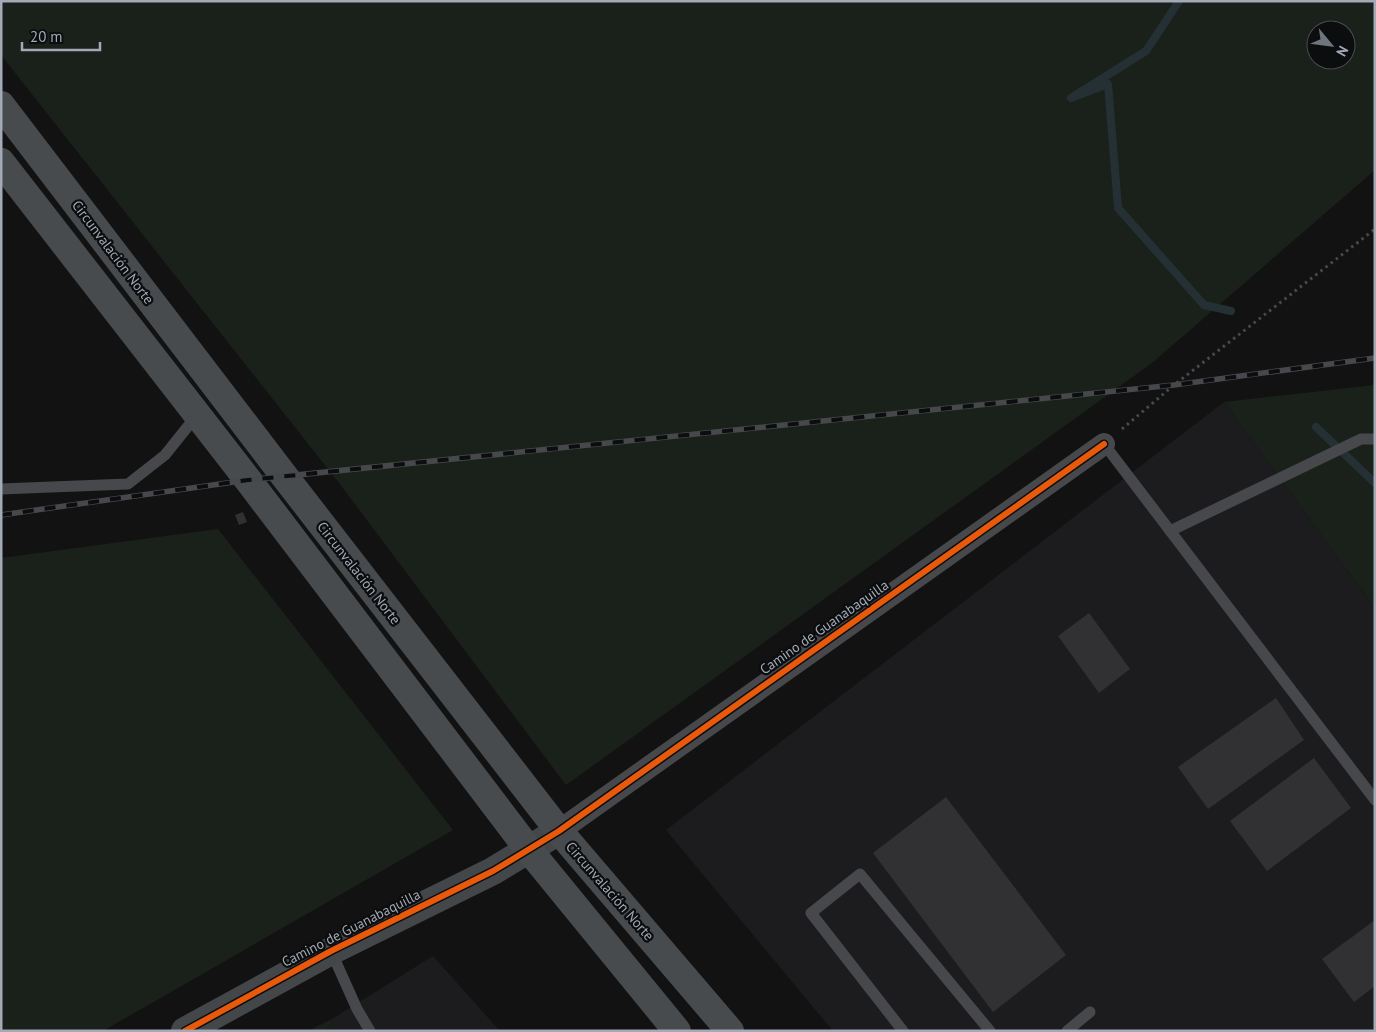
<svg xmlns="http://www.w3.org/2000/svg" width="1376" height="1032" font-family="'PT Sans',sans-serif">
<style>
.built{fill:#1c1c1e}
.green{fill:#1a211a;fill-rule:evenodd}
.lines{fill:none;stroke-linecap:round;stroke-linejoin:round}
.stream{stroke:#253035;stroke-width:8}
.building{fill:#313133}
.path{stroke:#474a4d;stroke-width:3;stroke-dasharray:2.5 4;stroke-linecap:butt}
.lane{stroke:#46484b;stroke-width:11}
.street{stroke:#46484b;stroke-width:22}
.secondary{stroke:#44474a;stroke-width:28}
.highway{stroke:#484b4e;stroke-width:28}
.rail-casing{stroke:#46484b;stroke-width:5.5}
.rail{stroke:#0c0d0e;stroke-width:4;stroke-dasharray:11;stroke-linecap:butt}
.cycleway-casing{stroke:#0c0d0e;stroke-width:9}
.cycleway{stroke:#e8590c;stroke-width:6}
.labels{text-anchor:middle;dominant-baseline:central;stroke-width:4.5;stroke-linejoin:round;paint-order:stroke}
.street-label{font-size:14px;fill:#a1aab5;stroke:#0c0d0e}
</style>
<rect width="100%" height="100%" fill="#121212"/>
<!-- built -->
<path class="built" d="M1224,402L1375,608V1031H833L666,830Z
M433,956L500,1031H327L332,1019Z"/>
<!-- green -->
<path class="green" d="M1,1H1375V170L1152,363L566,785L339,483L1,55ZM1316,30H1346V60H1316Z
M1375,385V608L1224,402Z
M218,529L453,830L103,1031H1V558Z
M332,1019L327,1031H308Z"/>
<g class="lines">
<!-- stream -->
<path class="stream" d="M1179,1L1146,51L1071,98L1108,84L1118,208L1204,305L1231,311
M1316,427L1375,483"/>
</g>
<!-- building -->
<path class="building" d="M243,512L247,522L239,525L235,515Z
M1089,613L1130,669L1099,693L1058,636Z
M1276,698L1304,740L1208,809L1178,767Z
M1314,758L1351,808L1267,871L1230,821Z
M946,797L1066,955L993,1012L873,853Z
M1375,920V986L1354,1002L1322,959Z"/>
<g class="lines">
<!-- path -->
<path class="path" d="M1122,429L1174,385L1375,229"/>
<!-- lane -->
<path class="lane" d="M1104,444L1375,800
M1,489L128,484L165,455L197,415
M1170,531L1361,439H1375
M331,951L357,1009L370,1031
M903,1031L811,913L860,874L990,1031
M1067,1031L1090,1012"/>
<!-- street -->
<path class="street" d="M559,831L1104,444"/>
<!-- secondary -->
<path class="secondary" d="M185,1031L331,951L493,871L559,831"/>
<!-- highway -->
<path class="highway" d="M1,105L285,477L559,831L730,1031
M1,162L248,480L529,850L677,1031"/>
<defs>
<path id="rail" d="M1,515L248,480L1174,385L1375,358"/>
</defs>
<!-- rail casing -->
<use href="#rail" class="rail-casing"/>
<!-- rail -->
<use href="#rail" class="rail"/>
<defs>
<path id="cycleway" d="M185,1031L331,951L493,871L559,831L1104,444"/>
</defs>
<!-- cycleway casing -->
<use href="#cycleway" class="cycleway-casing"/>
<!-- cycleway -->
<use href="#cycleway" class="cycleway"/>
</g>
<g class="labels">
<!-- street labels -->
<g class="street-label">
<text transform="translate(113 252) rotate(53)">Circunvalación Norte</text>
<text transform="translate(359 573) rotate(52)">Circunvalación Norte</text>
<text transform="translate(824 627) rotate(-35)">Camino de Guanabaquilla</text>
<text transform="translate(610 891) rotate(49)">Circunvalación Norte</text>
<text transform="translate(351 928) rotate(-27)">Camino de Guanabaquilla</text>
</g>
</g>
<!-- border -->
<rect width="1376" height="1032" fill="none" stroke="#a1aab5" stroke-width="5"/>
<!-- north arrow -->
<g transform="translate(1331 45) rotate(119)"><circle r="24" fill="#0c0d0e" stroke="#484c51"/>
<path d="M0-4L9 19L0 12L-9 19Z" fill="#6f757c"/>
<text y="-8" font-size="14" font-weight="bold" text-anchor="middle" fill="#a1aab5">N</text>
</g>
<!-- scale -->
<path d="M22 42v8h78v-8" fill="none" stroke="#a1aab5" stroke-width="2.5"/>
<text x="30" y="42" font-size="15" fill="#a1aab5" stroke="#0c0d0e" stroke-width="4" paint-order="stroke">20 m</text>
</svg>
